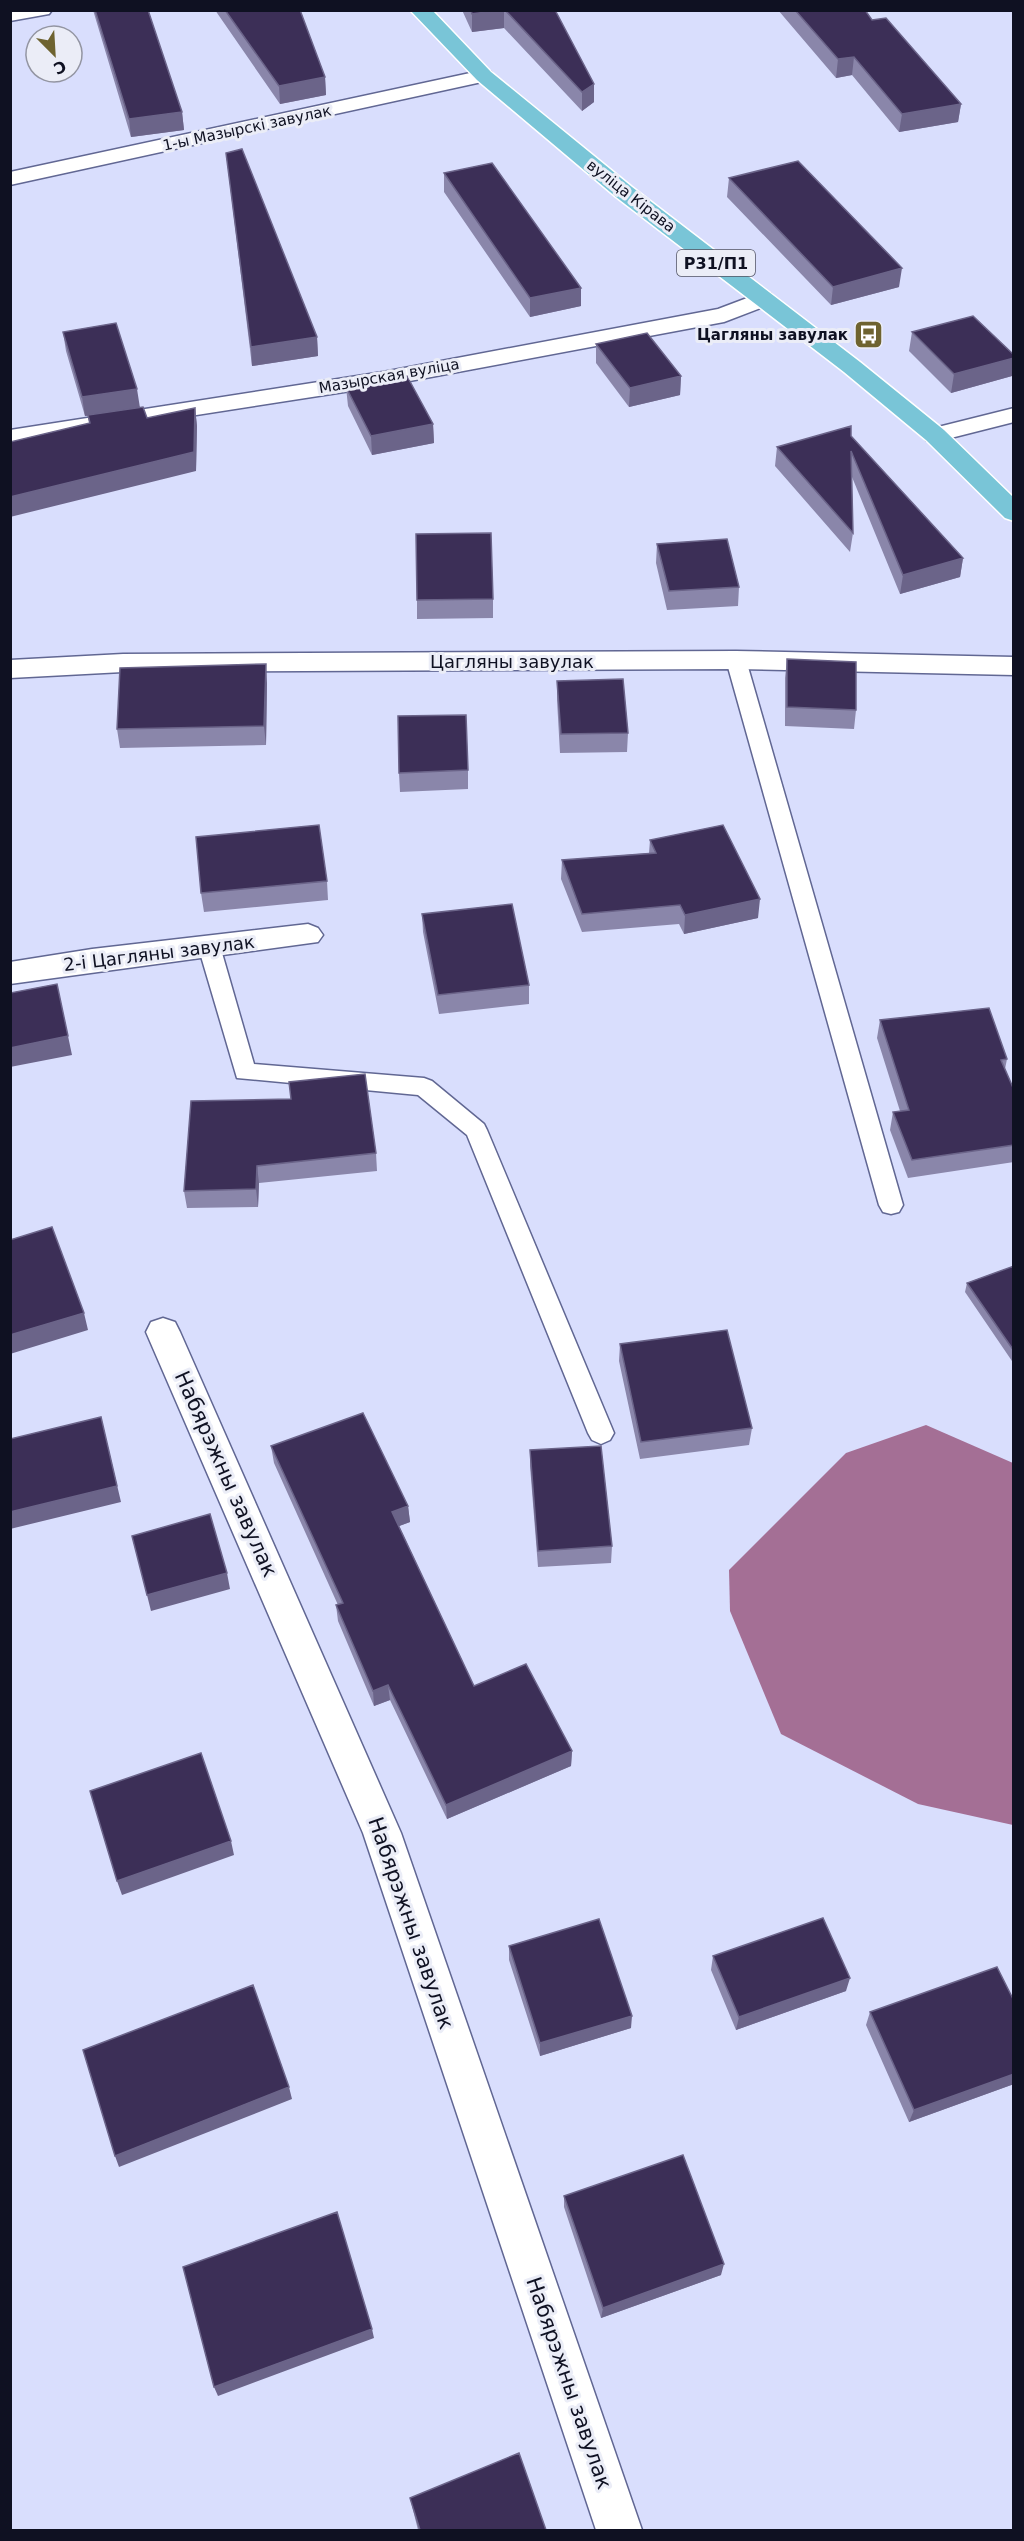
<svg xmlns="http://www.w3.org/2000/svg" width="1024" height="2541" font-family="'DejaVu Sans',sans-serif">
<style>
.water{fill:#a46f95}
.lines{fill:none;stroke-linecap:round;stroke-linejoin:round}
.service-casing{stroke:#616793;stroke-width:3}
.minor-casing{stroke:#616793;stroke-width:3}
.primary-casing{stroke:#fff;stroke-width:3}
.service{fill:#fff;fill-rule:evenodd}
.minor{fill:#fff;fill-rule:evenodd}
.primary{fill:#79c5d7;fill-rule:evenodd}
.wall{fill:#8a86aa}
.shaded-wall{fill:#6b6489}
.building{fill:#3c2f57;stroke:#6b6489;stroke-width:1.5}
.labels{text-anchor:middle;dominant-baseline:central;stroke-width:6;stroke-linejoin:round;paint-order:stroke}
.far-street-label{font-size:15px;fill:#0f1122;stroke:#ebedf7}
.far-poi-label{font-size:15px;font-weight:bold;fill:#0f1122;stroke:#ebedf7;text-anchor:end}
.shield{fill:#ebedf7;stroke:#515362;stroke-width:1.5}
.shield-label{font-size:16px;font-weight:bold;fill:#0f1122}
.street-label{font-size:18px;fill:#0f1122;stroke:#ebedf7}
.near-street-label{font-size:21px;fill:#0f1122;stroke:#ebedf7}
</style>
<rect width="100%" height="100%" fill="#d9defd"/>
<!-- water -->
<path class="water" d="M926,1425L1013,1463V1825L918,1804L781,1734L730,1611L729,1570L846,1453Z"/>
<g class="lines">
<defs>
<path id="service" d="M736,654L743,656L746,660L903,1205L899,1212L891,1214L883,1212L879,1205L726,660L729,656Z
M209,938L217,941L220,946L254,1064L424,1078L432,1081L484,1124L487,1130L614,1433L610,1440L601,1444L592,1440L588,1433L467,1135L418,1095L237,1078L198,946L201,941Z"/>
<path id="minor" d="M10,10H52L49,14L10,21Z
M484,70L491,72L494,76L491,80L10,185V172Z
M763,292L771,294L774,299L771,304L724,322L383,386L10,444V430L383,372L718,309Z
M1014,408V422L935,442L926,440L923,435L926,430Z
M736,651L1014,657V675L736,669L123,672L10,678V660L123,654Z
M308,924L318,928L323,935L318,942L10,984V962L92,949Z
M163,1318L175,1322L180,1332L401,1833L642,2530H596L363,1833L146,1332L151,1322Z"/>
<path id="primary" d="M410,10H432L491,72L632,187L860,362L944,430L1014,498V521L1005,518L926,440L844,372L616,197L477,80Z"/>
</defs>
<!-- service casing -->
<use href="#service" class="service-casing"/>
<!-- minor casing -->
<use href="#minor" class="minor-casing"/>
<!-- primary casing -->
<use href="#primary" class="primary-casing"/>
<!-- service -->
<use href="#service" class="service"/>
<!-- minor -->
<use href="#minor" class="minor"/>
<!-- primary -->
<use href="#primary" class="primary"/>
</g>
<!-- wall -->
<path class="wall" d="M93,10H148L182,112L184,130L131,137Z
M215,10H300L325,77L326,95L280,104Z
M462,10H555L594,102L582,111L504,28L472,32Z
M778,10H865L872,20L961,104L958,122L899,132L852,75L836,78Z
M226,153L317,337L318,356L252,366Z
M444,173L581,288V306L530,317L444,192Z
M729,178L899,287L831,305L727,197Z
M63,332L140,407L147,418L195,408L197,426L196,471L89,423L88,416H85L66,351Z
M912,332L1014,355V367L1012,376L951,393L909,351Z
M596,344L681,376L680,395L629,407L596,363Z
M346,387L433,424L434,443L372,455L348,406Z
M851,436L963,558L960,577L900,594L852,477L853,533L850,552L775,466L777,447Z
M657,544L739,587L738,606L667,610L656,563Z
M493,599V618L417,619V600Z
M787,659L856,710L854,729L785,726V678Z
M557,681L628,733L627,752L560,753L557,700Z
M267,683L266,745L120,748L117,729Z
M468,770V789L400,792L399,773Z
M650,840L758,918L684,934L679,924L582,932L561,879L562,860L649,853Z
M327,881L328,900L204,912L201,893Z
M422,914L529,985V1004L439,1014L423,932Z
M880,1020L1007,1059L1005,1069L1014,1090V1162L908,1178L890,1130L893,1112L900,1111L877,1038Z
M191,1101L376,1153L377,1171L259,1183L258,1207L187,1208L184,1191Z
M1014,1266V1364L965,1292L967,1283Z
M620,1344L752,1428L749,1445L640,1459L619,1361Z
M271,1446L408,1506L410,1522L399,1526L474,1686L572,1751L571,1766L447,1819L390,1700L374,1706L338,1621L336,1605H338L274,1463Z
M530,1450L612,1546L611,1563L538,1567L530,1466Z
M509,1946L631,2028L540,2056L509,1960Z
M713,1956L846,1991L736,2030L711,1970Z
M1014,2001V2084L909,2122L866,2025L870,2012Z
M564,2196L721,2275L601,2318L564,2207Z
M410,2498L546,2530H418Z"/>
<!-- shaded-wall -->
<path class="shaded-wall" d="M499,10H504V28L472,32V14Z
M854,57L852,75L836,78L838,59Z
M325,77L326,95L280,104L279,86Z
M594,84V102L582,111V92Z
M961,104L958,122L899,132L902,114Z
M182,112L184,130L131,137L129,119Z
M902,268L899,287L831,305L833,287Z
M581,288V306L530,317V298Z
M317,337L318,356L252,366L251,347Z
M1014,358V367L1012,376L951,393L954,374Z
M681,376L680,395L629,407L630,388Z
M137,389L140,408L85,416L82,397Z
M195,408L197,426L196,471L10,517V497Z
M433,424L434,443L372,455L371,436Z
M963,558L960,577L900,594L903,575Z
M266,664L267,683L266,745L264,726Z
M760,899L758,918L684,934L685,915Z
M68,1036L72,1055L10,1067V1048Z
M257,1166L259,1183L258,1207L256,1189Z
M84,1313L88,1330L10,1354V1335Z
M101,1417L121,1502L10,1529V1512Z
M408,1506L410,1522L394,1528L392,1512Z
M227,1573L230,1589L151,1611L147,1595Z
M388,1685L390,1700L374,1706L373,1691Z
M572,1751L571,1766L447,1819L446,1805Z
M231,1841L234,1855L122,1895L117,1881Z
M850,1978L846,1991L736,2030L739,2017Z
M632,2016L631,2028L540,2056V2043Z
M1014,2074V2084L909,2122L914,2110Z
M289,2087L292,2099L119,2167L115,2156Z
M724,2264L721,2275L601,2318L603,2308Z
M372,2329L374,2338L218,2396L214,2387Z"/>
<!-- building -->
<path class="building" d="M95,10H148L182,112L129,119Z
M225,10H300L325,77L279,86Z
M471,10H499L472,14Z
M505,10H555L594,84L582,92Z
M795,10H865L872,20L886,18L961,104L902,114L854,57L838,59Z
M242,149L317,337L251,347L226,153Z
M798,161L902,268L833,287L729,178Z
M492,163L581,288L530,298L444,173Z
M973,316L1014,355V358L954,374L912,332Z
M116,323L137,389L82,397L63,332Z
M647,333L681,376L630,388L596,344Z
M407,376L433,424L371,436L346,387Z
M143,407L147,418L195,408L194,452L10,497V442L90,423L88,415Z
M851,426V436L963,558L903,575L851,451L853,533L777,447Z
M491,533L493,599L417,600L416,534Z
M727,539L739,587L669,591L657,544Z
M787,659L856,662V710L787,707Z
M266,664L264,726L117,729L120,668Z
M623,679L628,733L561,734L557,681Z
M466,715L468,770L399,773L398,716Z
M319,825L327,881L201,893L196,837Z
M723,825L760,899L685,915L680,905L582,914L562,860L656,853L650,840Z
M512,904L529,985L438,995L422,914Z
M57,984L68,1036L10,1048V993Z
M989,1008L1007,1059L1001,1060L1014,1090V1145L912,1160L893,1112L909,1110L880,1020Z
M365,1074L376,1153L257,1166L256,1189L184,1191L191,1101L291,1099L289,1082Z
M52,1227L84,1313L10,1335V1240Z
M1014,1266V1351L967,1283Z
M727,1330L752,1428L641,1442L620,1344Z
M363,1413L408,1506L392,1512L474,1686L526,1664L572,1751L446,1805L388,1685L373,1691L336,1605L343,1603L271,1446Z
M101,1417L117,1486L10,1512V1439Z
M601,1446L612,1546L538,1551L530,1450Z
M210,1514L227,1573L147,1595L132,1536Z
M201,1753L231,1841L117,1881L90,1791Z
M823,1918L850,1978L739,2017L713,1956Z
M599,1919L632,2016L540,2043L509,1946Z
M997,1967L1014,2001V2074L914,2110L870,2012Z
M253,1985L289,2087L115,2156L83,2050Z
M683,2155L724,2264L603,2308L564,2196Z
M337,2212L372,2329L214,2387L183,2267Z
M519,2453L546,2530H420L410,2498Z"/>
<!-- icons -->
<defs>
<symbol id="bus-square" viewBox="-11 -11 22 22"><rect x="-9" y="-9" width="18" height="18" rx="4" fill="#6e6330" stroke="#ebedf7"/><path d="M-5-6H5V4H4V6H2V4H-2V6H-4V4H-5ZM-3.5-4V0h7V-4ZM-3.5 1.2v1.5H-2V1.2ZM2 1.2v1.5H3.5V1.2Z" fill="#fff"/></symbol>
</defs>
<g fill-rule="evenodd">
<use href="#bus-square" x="852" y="318" width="33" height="33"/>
</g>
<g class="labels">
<!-- far-street labels -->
<g class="far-street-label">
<text transform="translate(247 128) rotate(-12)">1-ы Мазырскі завулак</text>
<text transform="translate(631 196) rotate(38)">вуліца Кірава</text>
<text transform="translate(389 376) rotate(-10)">Мазырская вуліца</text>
</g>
<!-- far-poi labels -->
<g class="far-poi-label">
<text x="848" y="335">Цагляны завулак</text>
</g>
<!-- shield labels -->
<rect class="shield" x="677" y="250" width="78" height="26" rx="4.5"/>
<g class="shield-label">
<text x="716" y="263">Р31/П1</text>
</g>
<!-- street labels -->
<g class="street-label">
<text x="512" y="661">Цагляны завулак</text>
<text transform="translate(159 953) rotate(-7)">2-і Цагляны завулак</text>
</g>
<!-- near-street labels -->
<g class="near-street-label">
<text transform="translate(226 1474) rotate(66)">Набярэжны завулак</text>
<text transform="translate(411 1923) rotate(71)">Набярэжны завулак</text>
<text transform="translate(569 2383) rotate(71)">Набярэжны завулак</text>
</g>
</g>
<!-- border -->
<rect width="1024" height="2541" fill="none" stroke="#0f1122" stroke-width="24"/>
<!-- north arrow -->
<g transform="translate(54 54) rotate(156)"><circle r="28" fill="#ebedf7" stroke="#9395a2" stroke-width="1.5"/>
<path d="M0-4.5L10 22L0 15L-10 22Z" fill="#6e6330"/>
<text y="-9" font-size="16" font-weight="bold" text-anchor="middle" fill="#0f1122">С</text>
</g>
</svg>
